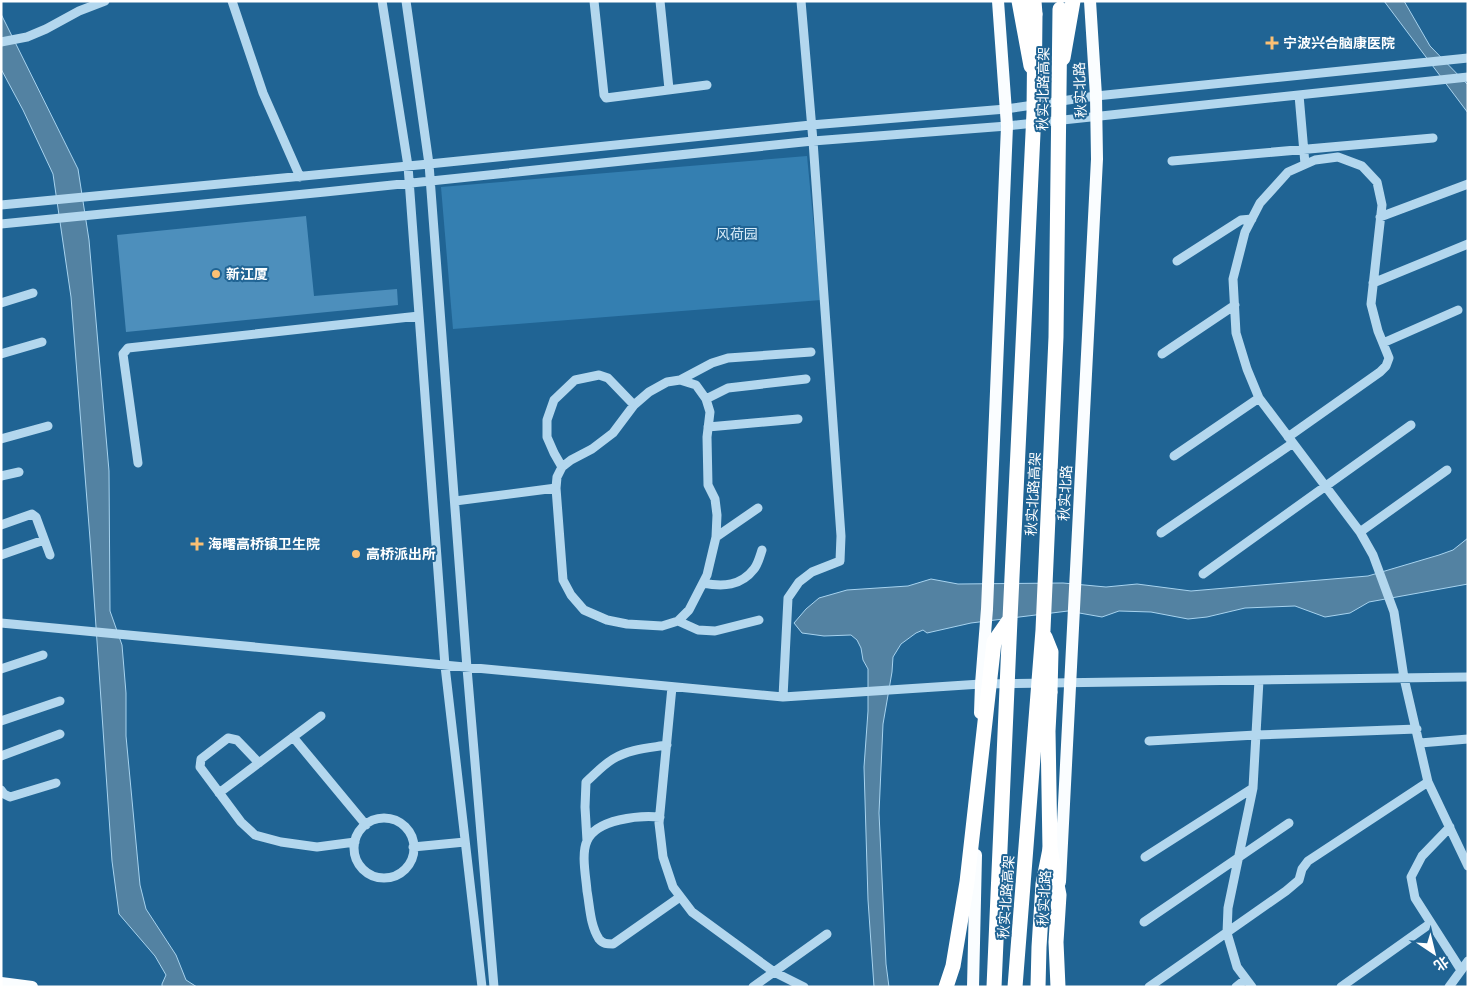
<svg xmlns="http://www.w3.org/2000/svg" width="1469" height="988" font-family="Raleway,'Noto Sans SC',sans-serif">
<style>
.green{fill:#347fb1}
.water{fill:#5382a2;stroke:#a7d3ef}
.building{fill:#4d8fbc}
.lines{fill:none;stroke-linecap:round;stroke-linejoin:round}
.minor{stroke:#b3d7ee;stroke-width:9}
.major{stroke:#fafdff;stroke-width:12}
.highway{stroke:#fff;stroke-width:15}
.highway-bridge{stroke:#fff;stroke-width:15}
.poi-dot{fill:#fbc074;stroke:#206494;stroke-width:2}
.labels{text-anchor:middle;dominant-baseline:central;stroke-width:4;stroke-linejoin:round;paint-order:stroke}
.poi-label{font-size:14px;font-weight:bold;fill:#fff;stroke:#206494;text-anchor:start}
.street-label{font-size:14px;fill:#fff;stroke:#206494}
.park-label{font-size:14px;fill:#d9edfa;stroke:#206494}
</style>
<rect width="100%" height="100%" fill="#206494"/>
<!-- green -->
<path class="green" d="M807,156L821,300L453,329L441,187Z"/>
<!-- water -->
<path class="water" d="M1384,1H1404L1430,46L1468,85V113Z
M1,14L78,169L89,240L109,471L110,611L122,645L126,693V736L140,885L146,909L176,955L186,980L197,987H162V984L166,975L155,956L119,914L112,861L90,539L71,297L53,174L23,110L1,69Z
M1468,538V584L1369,602L1350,613L1325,617L1295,606L1245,608L1207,617L1188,619L1151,612L1119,611L1102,617L1068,611L971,623L927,633L923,630L916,633L901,644L893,657L892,672L883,724L879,813L886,964L889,987H874L868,900L864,767L868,711V669L863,660L861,648L857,640L851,635L824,636L802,633L794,623L806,609L819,598L847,590L908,586L931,579L958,584L1063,583L1106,587L1137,584L1191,591L1249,586L1368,576L1439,555L1453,550Z"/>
<!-- building -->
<path class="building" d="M306,216L314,296L397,289L398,305L126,332L117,235Z"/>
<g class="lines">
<!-- minor -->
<path class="minor" d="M232,1L263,93L300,177
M382,1L408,166L445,666L482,987
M406,1L429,164L467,668L494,987
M594,1L604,95L606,98L707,85
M660,1L669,89
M1,42L27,37L46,29L79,11L105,1
M1299,95L1305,164
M1172,161L1433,138
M1,205L429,164L811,125L1006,109L1096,96L1468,58
M1380,217L1468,184
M1,224L325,192L813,141L1007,126L1468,77
M1177,261L1241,220L1252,219
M1373,283L1468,244
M1,303L33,293
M1383,343L1458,310
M1,354L42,342
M1162,354L1235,305
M680,380L696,385L706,399L710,412L707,437L708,485L715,499L717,515L716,537L707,575L689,610L678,621L662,626L627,624L607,620L584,610L571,595L563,580L556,488L557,477L562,467L571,460L592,449L613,433L634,405L649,392L667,382Z
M680,380L712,363L728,358L811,352
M706,399L728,388L806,379
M708,427L798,419
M1288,437L1380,372L1386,366L1389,358L1378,331L1371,304L1382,205L1377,182L1362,166L1338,157L1315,160L1288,172L1260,203L1245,232L1233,279L1236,333L1247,369L1259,398L1360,532L1373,555L1394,612L1404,678L1428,782L1468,866
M1,439L48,426
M1174,456L1259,398
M138,463L123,354L128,348L419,316
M562,467L554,453L547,437V420L554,400L575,380L599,375L608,378L634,405
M1,476L19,472
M455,501L556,488
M1,525L32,514L36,517L50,555
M1360,532L1447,470
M1161,533L1293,443
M716,537L758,508
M1,555L44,540
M1203,574L1411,425
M703,583C723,587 741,586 754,569C758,564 760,556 762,550
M678,621L698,630L715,631L759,620
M1,623L783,697L981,684L1468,677
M1,669L43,655
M672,687L659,823L663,857L673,887L692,912L774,972L804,987
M783,697L788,598L799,582L812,572L840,561L841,536L813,141L801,1
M1,721L60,701
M293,737L366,825
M1149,741L1256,735L1417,729
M1420,743L1468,739
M1,756L60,734
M259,763L237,740L228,738L201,759L200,767L241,822L255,835L281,842L317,847L355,842
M1,790L4,794L10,797L56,783
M219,793L321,716
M660,817C640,815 596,819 587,841C581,854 586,877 587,891C590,907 590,925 599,939C603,944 607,944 613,944L680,897
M354 848a30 30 0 1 1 60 0a30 30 0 1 1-60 0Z
M1450,827L1422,856L1411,877L1415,898L1461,970
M587,841L585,807L586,782C595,774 603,765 613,759C629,749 649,748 667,745
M413,847L465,842
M1145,857L1253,788
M1144,922L1289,823
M753,987L827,934
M1149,987L1286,891L1299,880L1302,869L1308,861L1428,782
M1236,987L1246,979
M1252,987L1237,967L1227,933L1228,908L1253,788L1259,680
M1341,987L1431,923
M1449,987L1468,961"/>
<!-- major -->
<path class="major" d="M980,713L981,684L987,609L1007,126L998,1
M1060,882L1097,159L1096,96L1090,1
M1,983L32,987
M973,987L976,855"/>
<!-- highway -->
<path class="highway" d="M1019,1L1031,66
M1034,1L1035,14
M1063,58L1073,1
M1038,987L1039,947L1043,884L1050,849L1048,731L1050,692"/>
<!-- highway-bridge -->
<path class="highway-bridge" d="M1045,637L1051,652L1050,692
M1050,849L1059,895L1056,942L1058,987
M946,987L953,966L967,882L994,642L1010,619
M994,987L1010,619L1034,112L1035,14
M1015,987L1043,630L1056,337L1060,9"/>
</g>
<!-- markers -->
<g class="poi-dot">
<path d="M1269.5 35.5h5v5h5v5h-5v5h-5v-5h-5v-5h5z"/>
<circle cx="216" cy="274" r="5"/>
<path d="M194.5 536.5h5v5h5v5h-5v5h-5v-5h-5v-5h5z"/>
<circle cx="356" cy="554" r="5"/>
</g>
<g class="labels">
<!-- poi labels -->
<g class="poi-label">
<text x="1283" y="43">宁波兴合脑康医院</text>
<text x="226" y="274">新江厦</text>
<text x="208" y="544">海曙高桥镇卫生院</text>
<text x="366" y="554">高桥派出所</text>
</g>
<!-- street labels -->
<g class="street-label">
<text transform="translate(1043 89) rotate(-89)">秋实北路高架</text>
<text transform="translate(1080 90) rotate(-92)">秋实北路</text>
<text transform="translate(1065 493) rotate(-87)">秋实北路</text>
<text transform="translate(1033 494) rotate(-87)">秋实北路高架</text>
<text transform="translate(1006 897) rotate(-86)">秋实北路高架</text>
<text transform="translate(1044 898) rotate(-87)">秋实北路</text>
</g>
<!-- park labels -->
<g class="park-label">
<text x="737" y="234">风荷园</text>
</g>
</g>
<!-- border -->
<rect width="1469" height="988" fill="none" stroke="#ffffff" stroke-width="5"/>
<!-- north arrow -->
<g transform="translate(1434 953) rotate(145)" stroke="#206494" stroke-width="4" paint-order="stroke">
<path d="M0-4L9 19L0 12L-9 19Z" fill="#ffffff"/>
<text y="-8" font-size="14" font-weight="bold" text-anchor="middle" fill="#ffffff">北</text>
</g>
</svg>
